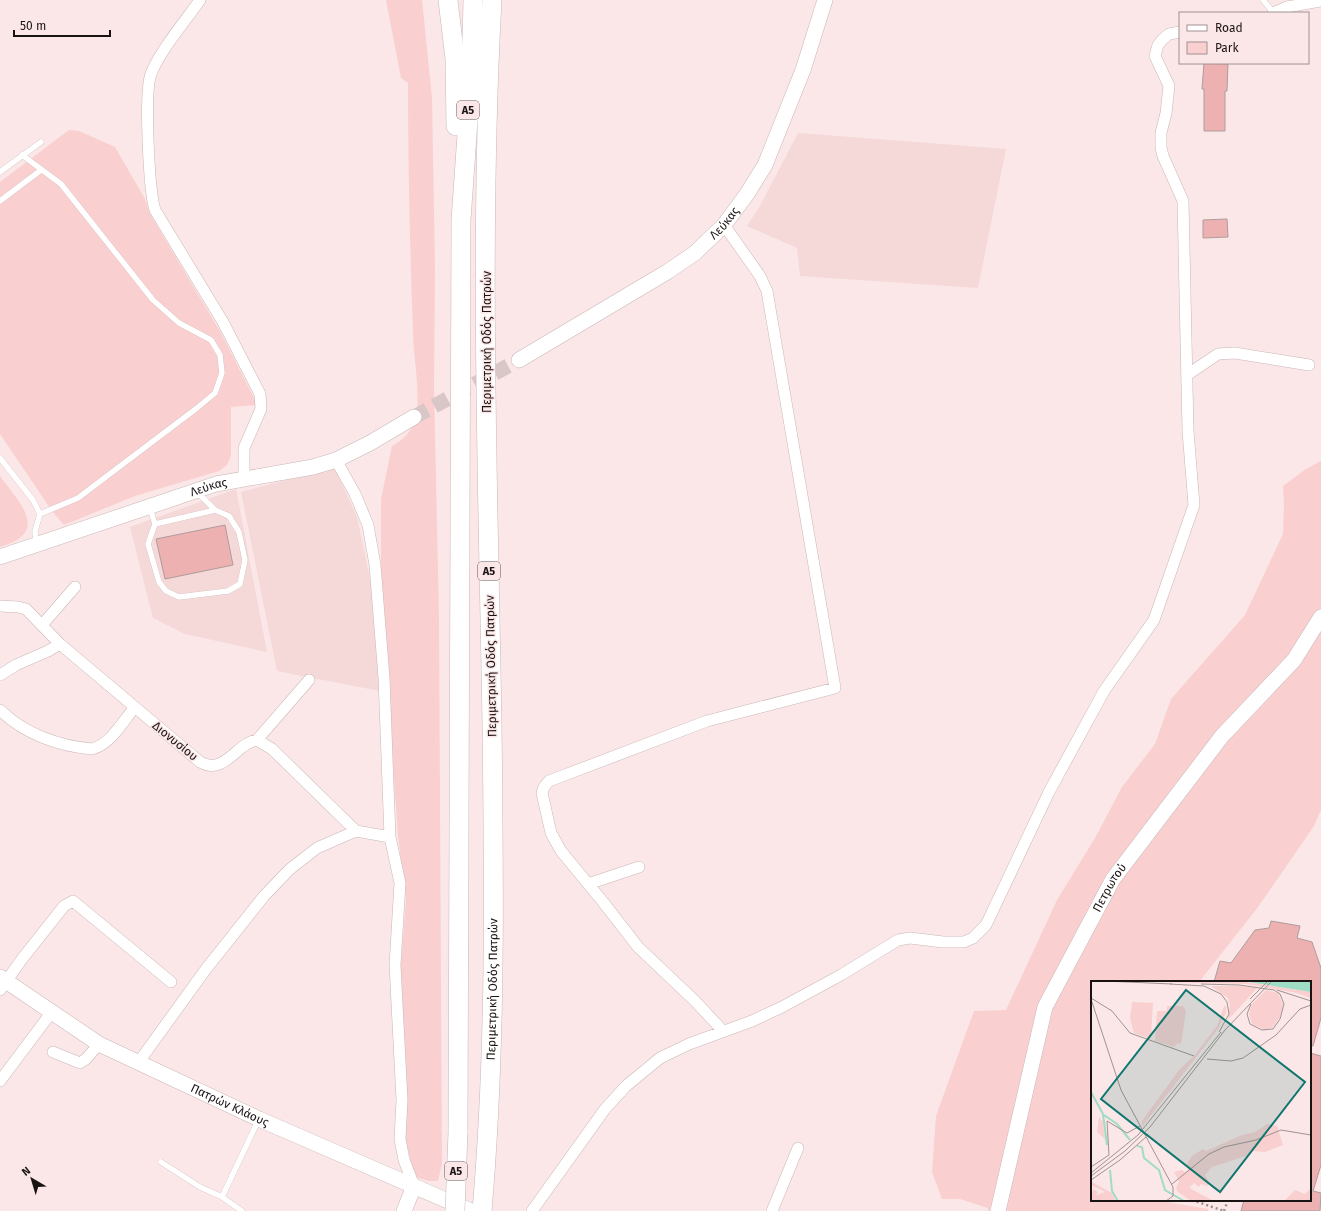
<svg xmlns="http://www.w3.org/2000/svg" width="1321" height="1211" font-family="'Fira Sans',sans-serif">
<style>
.built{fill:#f5d8d8}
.green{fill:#facfcf}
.building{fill:#edb1b2;stroke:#ae9c9c}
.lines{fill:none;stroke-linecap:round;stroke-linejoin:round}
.secondary-tunnel{stroke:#d9c7c7;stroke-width:15;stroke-dasharray:15 8;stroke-linecap:butt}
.lane-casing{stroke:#cab7b7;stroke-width:6}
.street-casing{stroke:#cab7b7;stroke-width:12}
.secondary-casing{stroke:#cab7b7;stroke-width:16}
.highway-casing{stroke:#cab7b7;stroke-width:20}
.path{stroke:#9e8f8f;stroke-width:2.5;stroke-dasharray:2 3;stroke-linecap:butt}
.lane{stroke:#fff;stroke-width:5.5}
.street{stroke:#fff;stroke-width:11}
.secondary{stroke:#fff;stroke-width:15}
.highway{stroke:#fff;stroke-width:19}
.highway-bridge-casing{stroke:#cab7b7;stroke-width:20;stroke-linecap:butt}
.highway-bridge{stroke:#fff;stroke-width:19}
.labels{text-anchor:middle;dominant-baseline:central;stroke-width:3;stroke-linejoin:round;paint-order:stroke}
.shield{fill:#fbe7e7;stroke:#5e5353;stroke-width:1}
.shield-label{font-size:11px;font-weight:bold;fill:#1a1313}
.street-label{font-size:12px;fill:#1a1313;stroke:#fbe7e7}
.inset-river{fill:none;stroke:#9fdcc5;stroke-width:2}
.inset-road{fill:none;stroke:#a19292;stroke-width:1}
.view{fill:#0f766e;fill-opacity:0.15;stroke:#0f766e;stroke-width:2}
.inset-edge{fill:none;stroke:#1a1313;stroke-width:2}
</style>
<rect width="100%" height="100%" fill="#fbe7e7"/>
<!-- built -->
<path class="built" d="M798,133L1006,149L978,288L800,276L797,248L747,226L760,206Z
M334,467L357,517L373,593L380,691L277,671L241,492Z
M236,489L267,652L185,634L153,618L130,527Z"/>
<!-- green -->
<path class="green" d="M386,0H422L432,98L435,266L434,389L439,616L442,1164L438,1181H429L415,1177L406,1142V1092L400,977L406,900L398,836L381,591V499L392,446C402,441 412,431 415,420C422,397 413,357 413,332C410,249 408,166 408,83L401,78Z
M69,130L79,131L115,147L145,199L150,214L221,333L255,400V405L231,407V455L227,465L219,471L135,496L64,525L52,511L0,434V182Z
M1321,461V810L1314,826L1258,907L1199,982H1092V1200H1155L1208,1209V1211H988V1208L960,1199H942L932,1172L936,1116L974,1011L1006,1010L1057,900L1095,838L1122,787L1155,744L1171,699L1245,615L1283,534L1284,505L1283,486L1306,469Z
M0,476C20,504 51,532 0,547Z"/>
<!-- building -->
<path class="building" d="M1204,63L1228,64L1227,91H1225V131H1204V89H1202Z
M1227,219L1228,237L1203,238V220Z
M225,525L233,565L165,579L156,539Z
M1271,921L1300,926L1297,938L1312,942L1321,968V1018L1313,1046L1310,1045V982H1214L1220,961L1231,963L1255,930L1269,928Z
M1310,1053L1321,1056V1165L1313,1191L1321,1193L1320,1211H1241L1244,1200H1310Z"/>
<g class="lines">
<!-- secondary-tunnel -->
<path class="secondary-tunnel" d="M414,417L519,360"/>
<defs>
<path id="lane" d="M1263,0L1273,12
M22,155L61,184L153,300L179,323L211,340L220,355L222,373L215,393L197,408L78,498L40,514
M0,172L41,142
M0,201L41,170
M0,458L33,500L40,514L35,531L36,544
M150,508L155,524L148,544L159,582L166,591L179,597L228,591L240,584L245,560L239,532L229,516L215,510L197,492
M155,524L215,510
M161,1162L200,1187L222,1197L258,1121
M222,1197L242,1211"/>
<path id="street" d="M200,0C186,20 159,52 151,74C144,92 149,191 155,210L223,322L260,394L261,409L244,448V478
M1273,13L1287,7L1321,1
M1187,375L1218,354L1235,353L1309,365
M336,460L355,494L368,525L375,565L384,678L390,837L400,883L395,965L402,1100L400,1139L404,1160L414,1186
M0,606L18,607L26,609L60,644L200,762C225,776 236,743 257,740L272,749L356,831L390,837
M42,625L75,587
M0,675L16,665L48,651L60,644
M0,710C24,734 59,746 92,749C111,744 123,721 135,707
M257,740L309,680
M588,884L639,867
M0,990L22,959L64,906L73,901L171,982
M723,1031L695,1001L638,947L603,902L561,851L551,833L542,793L544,787L549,781L707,721L835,688L767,291L760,276L724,225
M53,1052L80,1063L86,1059L99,1044
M138,1063L206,969L264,896L290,869L317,848L356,831
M0,1081L51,1013
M532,1211L605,1109L626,1086L660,1058L689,1044L752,1021L782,1007L841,975L898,940L910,938L943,942H964L973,938L986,925L1049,792L1104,691L1154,620L1194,505L1188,431L1183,201L1163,156L1161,147V133L1166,113L1169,86L1155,56L1158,45L1163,39L1169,34L1180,32
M772,1211L798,1148"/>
<g id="secondary">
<path id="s1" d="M519,360L667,272L695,253L724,225L747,194L765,165L803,70L825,0"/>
<path id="s2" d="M0,557L216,484L313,467L336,460L370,443L414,417"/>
<path id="s3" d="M0,977L99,1044L259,1119L471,1211"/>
<path d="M404,1211L414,1186"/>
<path id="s4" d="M998,1211L1045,1007L1113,879L1222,736L1294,660L1321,617"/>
</g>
<g id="highway">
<path d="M448,0L455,59L456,126"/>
<path d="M458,1132L461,220L471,78L473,0"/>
<path id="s5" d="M482,1211C496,1049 494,886 492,724C488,483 479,241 492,0"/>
</g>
</defs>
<!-- lane casing -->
<use href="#lane" class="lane-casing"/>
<!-- street casing -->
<use href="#street" class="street-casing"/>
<!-- secondary casing -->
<use href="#secondary" class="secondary-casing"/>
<!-- highway casing -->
<use href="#highway" class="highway-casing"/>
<!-- path -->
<path class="path" d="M1192,1200L1224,1211
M1224,1211L1228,1200"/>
<!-- lane -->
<use href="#lane" class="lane"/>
<!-- street -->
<use href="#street" class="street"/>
<!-- secondary -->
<use href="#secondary" class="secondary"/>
<!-- highway -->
<use href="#highway" class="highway"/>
<defs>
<path id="highway-bridge" d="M455,1211L458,1132"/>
</defs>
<!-- highway-bridge casing -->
<use href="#highway-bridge" class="highway-bridge-casing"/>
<!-- highway-bridge -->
<use href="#highway-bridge" class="highway-bridge"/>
</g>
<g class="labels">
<!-- shield labels -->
<g class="shield">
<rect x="457" y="101" width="22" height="18" rx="3"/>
<rect x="478" y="562" width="22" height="18" rx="3"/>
<rect x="445" y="1162" width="22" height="18" rx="3"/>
</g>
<g class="shield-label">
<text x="468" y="110">Α5</text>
<text x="489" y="571">Α5</text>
<text x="456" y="1171">Α5</text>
</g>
<!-- street labels -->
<g class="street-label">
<text stroke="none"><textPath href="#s1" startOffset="248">Λεύκας</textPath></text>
<text transform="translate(487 342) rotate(-90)">Περιμετρική Οδός Πατρών</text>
<text stroke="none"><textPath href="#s2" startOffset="220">Λεύκας</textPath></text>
<text transform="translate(491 666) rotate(-91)">Περιμετρική Οδός Πατρών</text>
<text transform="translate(175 741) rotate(39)">Διονυσίου</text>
<text stroke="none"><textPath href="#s4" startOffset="345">Πετρωτού</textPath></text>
<text stroke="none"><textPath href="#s5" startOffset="222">Περιμετρική Οδός Πατρών</textPath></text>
<text stroke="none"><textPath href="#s3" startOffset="264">Πατρών Κλάους</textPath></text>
</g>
</g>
<!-- overview -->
<g transform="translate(1091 981)">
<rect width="220" height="220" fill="#fbe7e7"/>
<path d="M31,0H147L220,11V17L206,12L156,3ZM120,5H148L166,7L137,39L139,24L137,17ZM175,9L187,12L192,24L189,36L182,46L174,49L161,43L158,33L161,23ZM41,21L62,22L60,58L43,52L39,37ZM76,25H92L95,30L90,63L87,62L83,66L64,60L66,30H76ZM133,25H135V32L127,48L51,146V140L88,89L104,74L126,45ZM8,136L12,141L14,158L6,151ZM176,143L186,145L192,164L174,171L161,170L155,175L121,186L114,194L119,202L116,205L110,203L108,206L103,202L99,206L100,208L123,220H100L87,211L85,208L88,200L83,191L91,189L94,191L99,187L96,183L101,175L112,168L115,170L151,154L164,151ZM1,201L21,212L25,220H0L2,208L7,211L5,214L14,211L0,204ZM220,207V220H193L204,209L214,213Z" fill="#facfcf"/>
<path d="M147,0H220V11L158,1Z" fill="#9fdcc5"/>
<path class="inset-river" d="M0,111L12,133L16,164M13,134L26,143L39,159M46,165L51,166L53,177L68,189L74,209L93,220M19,189L21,210L27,220"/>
<path class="inset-road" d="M13,0L81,3M79,3L113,5L130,13L136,21L138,33L128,51M110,3L148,4L183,9M186,9L220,20M0,17L21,30L39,52L103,75M0,18L30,109L82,206V215L75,220M159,18L177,0M160,23L156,33L159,43L171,49L182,48L189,38L193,23L189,13L183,9M116,78L140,80L152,77L185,54L209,28L220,24M16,140L36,152L49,145M0,186L18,174L16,140M0,192L47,154L130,51M0,195L34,170L59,146L134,49L181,0M0,199L29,179L55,156M81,203L118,173L133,166L165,159L190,149L220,154"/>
<path class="view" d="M95,9L214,101L129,211L10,118Z"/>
<rect width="220" height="220" class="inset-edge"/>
</g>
<!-- legend -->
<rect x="1179" y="12" width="130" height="52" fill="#fbe7e7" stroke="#a19292"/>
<rect x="1187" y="25" width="20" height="6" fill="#ffffff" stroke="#a19292"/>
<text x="1215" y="32" font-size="12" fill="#1a1313">Road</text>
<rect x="1187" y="42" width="20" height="12" fill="#facfcf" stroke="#a19292"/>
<text x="1215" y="52" font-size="12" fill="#1a1313">Park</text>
<!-- north arrow -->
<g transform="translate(32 1179) rotate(322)" stroke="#fbe7e7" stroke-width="3" paint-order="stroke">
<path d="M0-3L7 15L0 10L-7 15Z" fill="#1a1313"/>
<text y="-6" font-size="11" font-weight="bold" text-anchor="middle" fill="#1a1313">N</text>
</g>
<!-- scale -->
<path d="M14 30v6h96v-6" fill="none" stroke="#1a1313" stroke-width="2"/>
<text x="20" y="30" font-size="12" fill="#1a1313" stroke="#fbe7e7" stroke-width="3" paint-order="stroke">50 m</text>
</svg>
